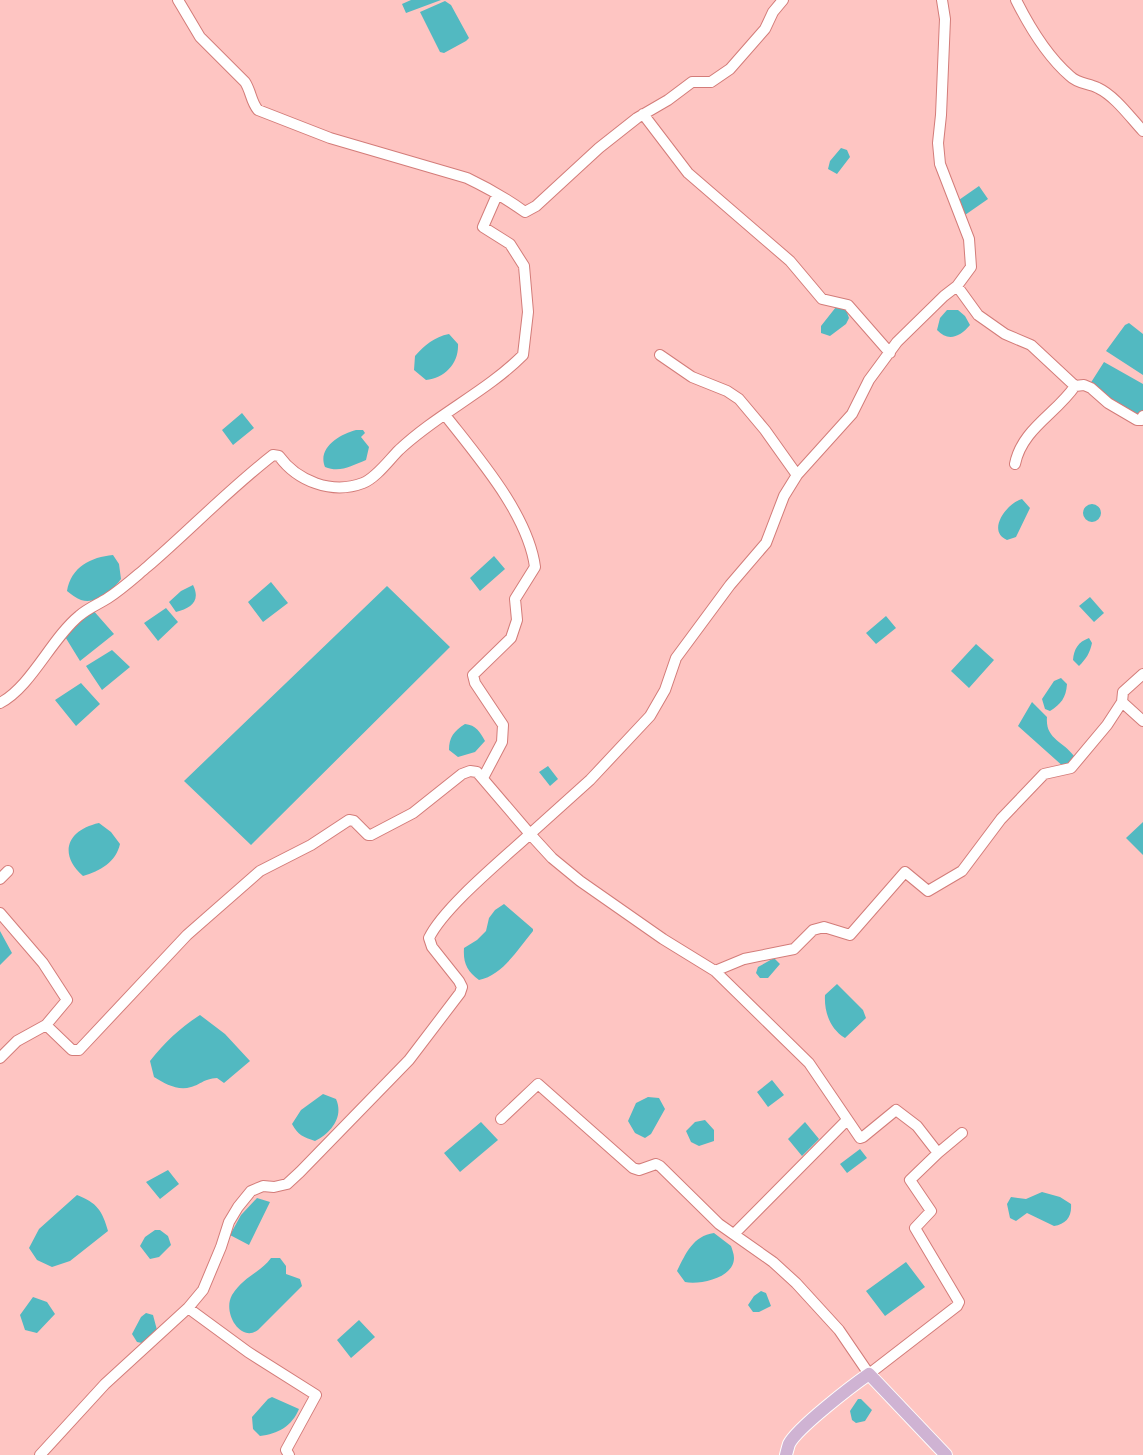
<svg xmlns="http://www.w3.org/2000/svg" width="1143" height="1455" font-family="Karla,sans-serif">
<style>
.water{fill:#52b9c1}
.lines{fill:none;stroke-linecap:round;stroke-linejoin:round}
.minor-casing{stroke:#d37c79;stroke-width:12}
.major-casing{stroke:#fff;stroke-width:14}
.minor{stroke:#fff;stroke-width:10}
.major{stroke:#cfb3d3;stroke-width:12}
</style>
<rect width="100%" height="100%" fill="#fec5c2"/>
<!-- water -->
<path class="water" d="M411,0H441L406,13L402,4Z
M445,1L451,5L469,38L466,41L444,53L440,52L420,12Z
M841,148L847,150L850,157L837,174L828,169L830,161Z
M979,186L988,199L965,215L956,202Z
M836,307H845L849,318L846,324L830,336L821,333V326Z
M947,310H958L965,316L970,325C960,337 948,342 937,330L940,318Z
M1129,323L1143,334V375L1106,351L1125,325Z
M449,334L458,344C459,363 445,378 426,380L414,370L415,356C425,345 434,337 449,334Z
M1104,362L1143,384V412L1135,417L1090,384Z
M242,413L254,428L233,445L222,430Z
M356,430H363L365,433L361,437L369,447L366,460C351,466 340,473 325,467C317,448 340,434 356,430Z
M1022,499L1030,508L1016,537L1007,540C986,531 1007,503 1022,499Z
M1083 513a9 9 0 1 1 18 0a9 9 0 1 1-18 0Z
M113,555L119,564L121,579C113,590 97,605 81,600C76,598 71,594 67,591C71,567 91,557 113,555Z
M494,556L505,569L480,591L470,578Z
M271,582L288,603L263,622L248,602Z
M193,585C201,601 191,608 176,612L169,602L181,591Z
M387,586L450,647L251,845L184,781Z
M1090,597L1104,613L1094,622L1079,606Z
M166,608L178,622L158,641L144,623Z
M92,609L114,634L80,661L64,635Z
M886,616L896,628L876,644L866,633Z
M1089,638L1092,643C1090,653 1086,659 1079,666L1073,660C1074,649 1078,642 1089,638Z
M976,644L994,660L969,688L951,671Z
M112,650L130,667L102,690L86,666Z
M1061,678L1067,684C1066,698 1061,704 1050,711L1045,709L1042,699L1054,681Z
M81,683L100,704L76,726L55,700Z
M1032,702L1047,717C1045,739 1063,741 1074,756L1065,768L1018,726Z
M465,724C476,725 480,732 485,741L475,752L458,757L449,750C449,737 454,731 465,724Z
M548,766L558,779L550,786L539,772Z
M1143,822V855L1126,838Z
M99,823L111,832L120,844C116,862 100,871 83,876C58,854 67,830 99,823Z
M504,904L533,929V931C518,949 503,975 479,980C467,971 463,963 464,948L477,940L486,931L489,918L495,910Z
M0,931L12,953L0,965Z
M774,958L780,964L768,978H760L756,973L758,967Z
M837,984L863,1010L866,1018L845,1038C830,1029 824,1012 825,995Z
M200,1015L225,1034L250,1061L224,1083L217,1078C203,1079 202,1084 191,1087C178,1091 165,1084 154,1077L150,1061C165,1042 180,1028 200,1015Z
M772,1080L784,1095L768,1107L757,1092Z
M323,1094L336,1099C344,1117 331,1133 315,1141C303,1137 298,1135 292,1124L301,1110Z
M648,1097L659,1098L665,1109L651,1134L645,1138L635,1133L628,1121L636,1103Z
M705,1120L714,1130V1141L699,1146L691,1142L686,1131L695,1122Z
M481,1122L498,1140L460,1172L444,1153Z
M805,1122L819,1139L802,1156L788,1139Z
M860,1149L867,1158L847,1173L840,1164Z
M168,1170L179,1184L160,1199L146,1182Z
M1042,1192L1060,1197L1071,1204C1072,1217 1066,1224 1054,1226L1027,1213L1016,1221L1010,1218L1007,1204L1011,1197L1026,1199Z
M77,1195C97,1203 102,1210 108,1231L70,1261L52,1267L37,1260L29,1248L39,1229Z
M257,1198L270,1202L249,1245L230,1235L241,1215Z
M155,1230H160L168,1236L171,1245L159,1257L150,1259L140,1246L145,1237Z
M714,1233L731,1246C732,1249 734,1254 734,1258C734,1278 700,1285 685,1282L677,1271C686,1253 693,1236 714,1233Z
M271,1258H280L286,1266V1274L300,1279L302,1286L258,1330C241,1343 222,1313 232,1295C244,1276 260,1273 271,1258Z
M906,1262L925,1287L885,1316L866,1291Z
M761,1291L766,1293L771,1306L759,1312H753L748,1305L754,1296Z
M33,1297L47,1302L55,1314L37,1333L25,1330L20,1315Z
M146,1313L153,1315L157,1330L142,1343L137,1342L132,1334L141,1317Z
M359,1320L375,1337L351,1358L337,1340Z
M272,1397L299,1409C292,1426 278,1434 260,1436L253,1429L252,1417L268,1399Z
M858,1399H861L872,1410L865,1421L856,1423L852,1420L850,1411Z"/>
<g class="lines">
<defs>
<path id="minor" d="M178,0L200,37L245,82C251,91 251,102 258,110L330,138L467,178C488,188 507,199 525,212L536,206L599,148L637,118L668,100L692,82H711L730,69L765,29L773,12L783,0
M1016,0C1029,26 1048,57 1070,76C1078,84 1088,83 1098,88C1115,96 1130,117 1143,131
M643,114L688,173L790,261L822,299L848,305L890,353
M957,286L978,315L1005,334L1031,345L1075,386L1084,385L1091,388L1108,403L1137,420H1141L1143,416
M660,355L692,377L727,391L739,399L765,430L797,475
M445,415C477,456 528,514 535,567L515,599L517,620L511,638L473,675L475,683L503,725L502,742L483,778
M1015,464C1022,429 1056,414 1075,386
M1122,702L1143,721
M0,703C31,687 51,639 79,616C88,608 99,604 108,598C122,589 135,577 147,567C190,530 228,490 273,455L279,456C297,481 332,495 363,483C376,478 389,460 399,450C437,414 486,392 523,355L528,312L524,266L510,244L483,227L497,195
M0,879L8,871
M0,913L43,963L67,1000L46,1025L17,1041L0,1058
M715,971L744,959L794,949L813,930L824,927L850,935L905,872L928,891L962,871L1001,819L1044,774L1071,768L1107,725L1122,702L1123,692L1143,674
M46,1025L72,1050H79L187,935L260,871L311,845L349,820L354,821L368,835H371L413,813L462,774L470,771L477,772L530,834C503,859 444,907 429,938L432,947L459,981L462,987L460,993L409,1060L300,1172L287,1184L274,1187L263,1186L251,1191L238,1207L229,1222L221,1247L203,1290L188,1308
M501,1119L538,1084L633,1168L639,1170L656,1164L660,1166L719,1224L773,1262L796,1283L839,1330L869,1374L957,1306L959,1302L915,1228L931,1211L910,1180L938,1153L962,1133
M938,1153L917,1126L896,1110L863,1137L860,1138L809,1063L715,971L663,939L580,881L552,858L530,834L590,780L650,716L665,690L676,658L730,585L766,543L784,496L797,475L852,414L869,380L897,342L944,296L957,286L971,267L969,239L940,164L938,143L941,115L945,19L942,0
M734,1234L847,1120
M40,1455L105,1384L188,1308L248,1352L316,1395L286,1450L289,1455"/>
<path id="major" d="M786,1455C787,1451 788,1447 789,1444C797,1428 853,1385 869,1374L946,1455"/>
</defs>
<!-- minor casing -->
<use href="#minor" class="minor-casing"/>
<!-- major casing -->
<use href="#major" class="major-casing"/>
<!-- minor -->
<use href="#minor" class="minor"/>
<!-- major -->
<use href="#major" class="major"/>
</g>
</svg>
